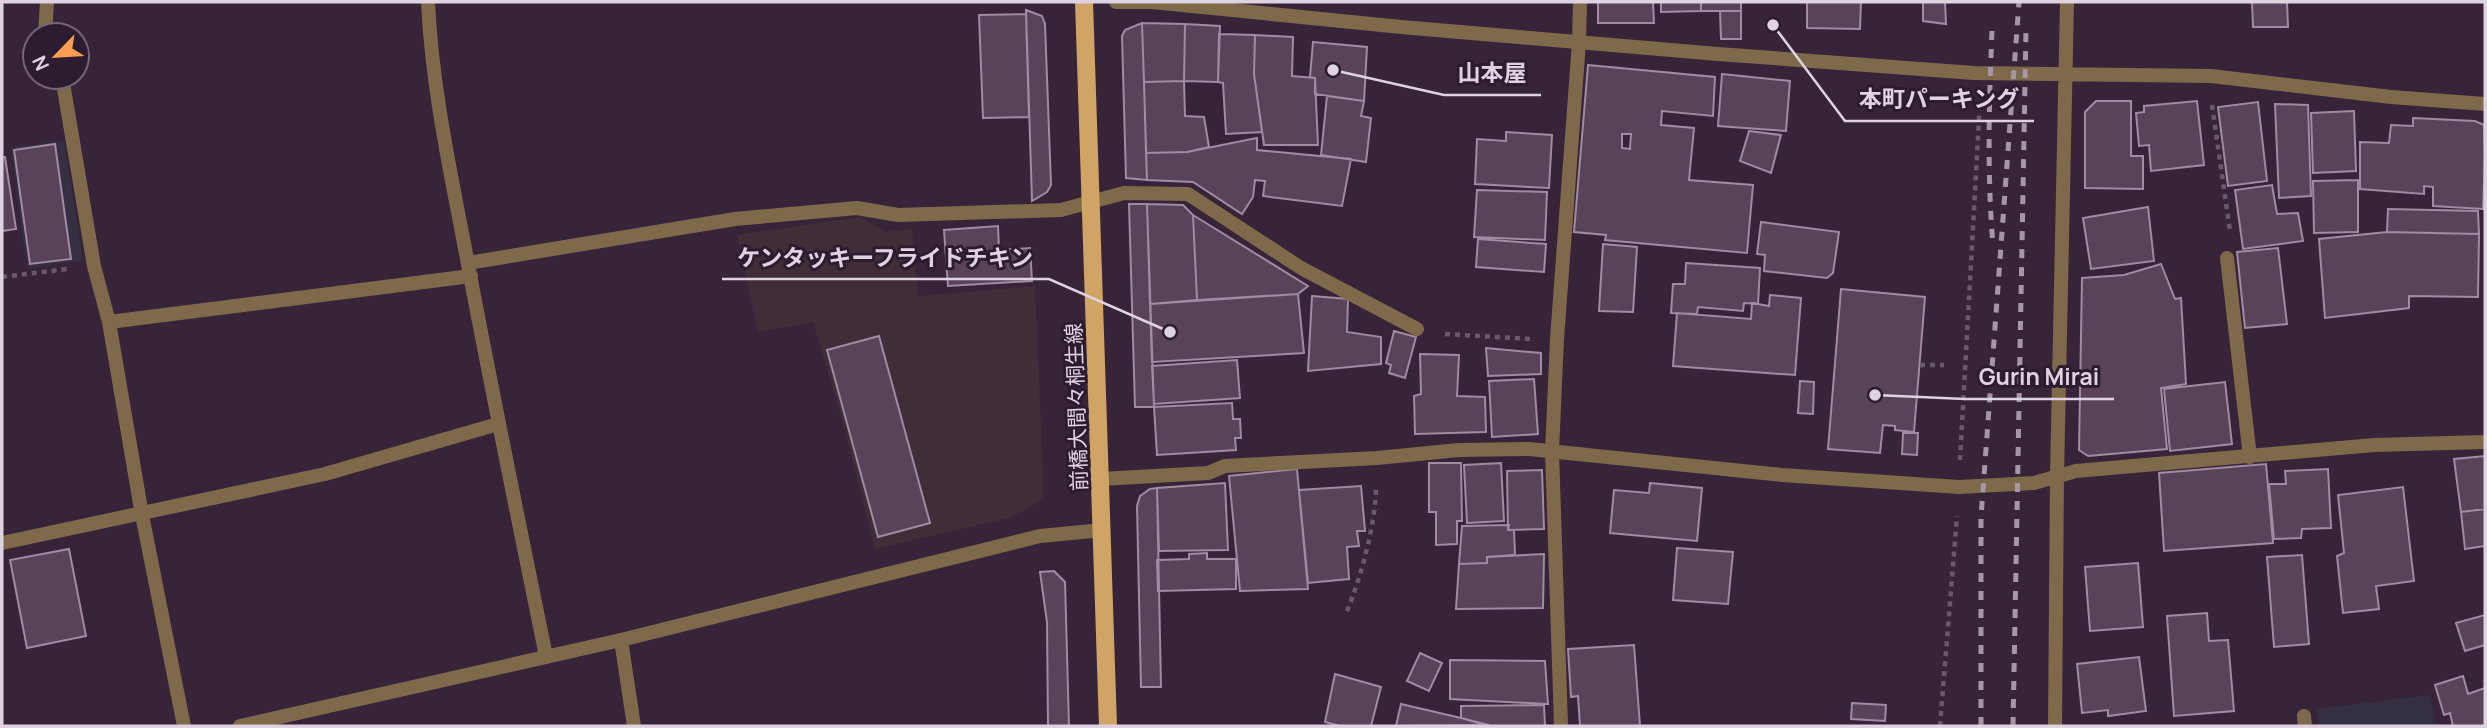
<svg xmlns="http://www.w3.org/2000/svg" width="2487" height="728" font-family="Manrope,'Noto Sans JP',sans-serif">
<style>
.commercial{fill:#3f2d37}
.industrial{fill:#353041}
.building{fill:#584359;stroke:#a18aa2;stroke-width:2;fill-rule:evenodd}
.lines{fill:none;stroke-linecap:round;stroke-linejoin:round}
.path{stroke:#6a596c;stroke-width:4.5;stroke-dasharray:5 5;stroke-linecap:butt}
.service{stroke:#7e694b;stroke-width:14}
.minor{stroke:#7e694b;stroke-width:14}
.tertiary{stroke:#7e694b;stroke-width:14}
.primary{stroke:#cfa465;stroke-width:18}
.rail{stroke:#a697a7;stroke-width:5;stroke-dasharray:9 9;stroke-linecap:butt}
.labels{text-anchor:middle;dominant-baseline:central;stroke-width:6;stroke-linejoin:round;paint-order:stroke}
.street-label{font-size:21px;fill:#e0d3e1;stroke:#2d1b2f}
.leader{fill:none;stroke:#e0d3e1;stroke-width:2.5}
.callout-dot{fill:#e0d3e1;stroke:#2d1b2f;stroke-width:2.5}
.callout-label{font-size:23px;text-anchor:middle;font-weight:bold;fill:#e0d3e1;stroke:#2d1b2f;stroke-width:6;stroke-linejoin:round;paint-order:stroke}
</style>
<rect width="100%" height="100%" fill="#372439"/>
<!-- commercial -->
<path class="commercial" d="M860,217L886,232L912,229L918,296L1035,286L1044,499L1012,517L875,549L843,423L813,322L758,332L737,235Z"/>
<!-- industrial -->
<path class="industrial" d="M64,141L83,260L27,269L11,147Z
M2430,695L2436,726H2319L2317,709Z"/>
<!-- building -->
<path class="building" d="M1598,2H1653L1654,23H1598Z
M1661,2H1701V11L1661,12Z
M1701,2H1741V11H1701Z
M1807,2H1861L1860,29L1807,28Z
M1923,2H1945L1946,24L1923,21Z
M2252,2H2287L2288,27H2253Z
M1026,10L1042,16L1045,24L1051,185L1047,192L1032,201Z
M1720,11H1741V39H1721Z
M1026,14L1029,117L983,118L979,15Z
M1142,23L1144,82L1147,180L1126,178L1122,36L1125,30Z
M1142,23L1185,24L1184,81L1144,82Z
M1185,24L1220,26L1218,82L1184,81Z
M1219,34L1255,35L1254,74L1262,132L1226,134L1223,83L1218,82Z
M1255,35L1293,37L1292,76L1315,78L1318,145H1264L1254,74Z
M1313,42L1367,47L1364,101L1315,94V78L1310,77Z
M1588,65L1715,77L1713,116L1662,111L1661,125L1694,128L1689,180L1753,185L1747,253L1605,240L1606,235L1574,232ZM1622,134H1631L1630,149L1622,148Z
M1722,74L1790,81L1786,131L1718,126Z
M1184,81L1185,116L1204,117L1209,147L1187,152L1146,153L1144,82Z
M1327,96L1364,101L1361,116L1371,118L1366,162L1321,155Z
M2096,101H2131V156H2143V189L2085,188V112Z
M2197,101L2204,165L2151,171L2149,145L2139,146L2136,113L2144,112V106Z
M2258,102L2267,181L2228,186L2218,107Z
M2275,104L2308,105L2311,196L2279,198Z
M2354,111L2356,171L2313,173L2311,113Z
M2413,118L2475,121L2484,125L2485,156L2483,209L2433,206V187L2424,186V194L2360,189V142L2389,143L2391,125L2413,126Z
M1749,131L1781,135L1771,173L1740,161Z
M1506,132L1552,135L1549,188L1475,184L1477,139L1506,141Z
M1257,138V150L1351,159L1342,206L1263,196L1265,181L1255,180L1253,197L1242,214L1193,182L1147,180L1146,153L1187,152Z
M55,144L71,259L30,264L14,150Z
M2,157H5L16,229L2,231Z
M2358,180V232L2314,233L2313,181Z
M2272,185L2277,214L2298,213L2303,241L2243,249L2235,190Z
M1477,190L1547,192L1545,240L1474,237Z
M1129,204H1147L1154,407H1135Z
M1147,204L1183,205L1193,215L1197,300L1150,304Z
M2148,207L2154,261L2091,269L2083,218Z
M2388,209L2478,211L2479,234L2387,232Z
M1193,215L1308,286L1298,294L1197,300Z
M1761,222L1839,232L1833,273L1827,278L1764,271L1765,255L1757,254Z
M998,226L999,250L1030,248L1032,281L948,286L944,230Z
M2387,232L2479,234L2478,297L2409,296V308L2325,318L2319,239Z
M1478,239L1546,244L1544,272L1476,267Z
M1603,244L1637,247L1633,312L1599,311Z
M2278,248L2287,324L2245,328L2237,252Z
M1686,263L1760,268L1758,304L1744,303L1743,311L1698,307L1697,314L1671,313L1673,284H1685Z
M2161,264L2175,299L2181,298L2186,384L2161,388L2167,449L2088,456L2079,450L2082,278L2124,275Z
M1841,289L1925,297L1914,432L1895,430V426L1883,425L1880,453L1828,449Z
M1298,294L1304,353L1152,362L1150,304Z
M1770,295L1801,298L1795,375L1673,366L1677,313L1751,319L1752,303L1769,306Z
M1312,296L1348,299L1347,332L1381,337V364L1308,371Z
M1394,331L1416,337L1405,378L1389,373L1391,365L1386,363Z
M879,336L930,523L878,537L827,350Z
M1486,348L1541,353V374L1488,376Z
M1420,354L1459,355L1457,396L1485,397L1486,432L1415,434L1414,396L1421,394Z
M1237,360L1240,398L1154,404L1152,366Z
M1534,379L1538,434L1492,437L1489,381Z
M1800,381L1814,382L1813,414L1798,413Z
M2225,382L2232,444L2170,451L2164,389Z
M1232,403L1233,419H1240L1241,438H1235L1236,450L1157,455L1154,407Z
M1903,433H1918L1917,455L1902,454Z
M2485,456V509L2461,512L2454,459Z
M1429,463H1461L1462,521H1457V544L1436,545V512H1429Z
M1501,463L1504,521L1467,523L1464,465Z
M2266,464L2273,543L2164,551L2159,473Z
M1297,469L1308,589L1240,591L1229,476Z
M2328,469L2331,528L2302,529L2301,538L2274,539L2269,484H2286L2285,471Z
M1542,470L1544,529L1508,530L1507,471Z
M1225,483L1228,550L1159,551L1157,488Z
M1650,483L1702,488L1697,541L1610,533L1614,490L1649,493Z
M1361,486L1365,531H1357L1359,546L1347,547L1349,579L1308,583L1299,490Z
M2403,487L2414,581L2376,586L2379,609L2343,613L2337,556L2344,553L2338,495Z
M1157,488L1161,687H1141L1137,506L1140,496L1150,489Z
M2485,509V546L2465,549L2461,512Z
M1509,525L1508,530H1514L1515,555L1487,557V563L1459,564L1462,526Z
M1677,548L1733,552L1728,604L1673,600Z
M69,549L86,636L27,648L10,560Z
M1207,553V559H1236V589L1158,591L1157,560L1189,559V554Z
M1544,554L1543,608L1456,609L1459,564L1487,563V557Z
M2302,555L2309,644L2274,647L2267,557Z
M2138,563L2143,627L2090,631L2085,567Z
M1054,571L1065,582L1069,726H1048L1047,622L1040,572Z
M2207,613L2209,641L2228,640L2234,711L2174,716L2167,616Z
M2485,615V645L2465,651L2456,623Z
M1634,645L1640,726H1580L1578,696L1571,697L1568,649Z
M1420,653L1442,663L1429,691L1407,681Z
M2139,657L2146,711L2108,716V710L2082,713L2077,664Z
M1450,660L1545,661L1548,704L1450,699Z
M1335,674L1381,687L1371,726H1340L1325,722Z
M2463,676L2468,694L2485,688V726H2453L2450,713L2444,715L2435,685Z
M1852,703L1886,705L1885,721L1851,719Z
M1401,704L1461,718L1489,725L1396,726Z
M1544,705L1545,726H1489L1461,718V706Z"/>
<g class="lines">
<!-- path -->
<path class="path" d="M2212,105L2230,231
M2,277L67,269
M1445,334L1531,339
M1920,365H1944
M1960,460L1980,102
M1347,611C1361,578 1376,522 1376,486
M1940,726L1957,516"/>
<!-- service -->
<path class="service" d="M45,35L47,2
M62,77L94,266L109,322L142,515L184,726
M2227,258L2250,457
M468,263L735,219L857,208L898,215L1061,210L1124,193L1188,194L1301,268L1417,329
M109,322L471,276
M1101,479L1208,473L1225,466L1377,458L1459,450L1529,449L1782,475L1959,487L2034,483L2076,471L2374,445L2485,442
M2,543L325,474L498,424
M621,640L634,726
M2304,716L2305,726
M1561,726L1552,451L1557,339L1579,42"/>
<!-- minor -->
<path class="minor" d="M428,2C432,89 451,174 467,259C492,392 519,524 546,656
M1116,2H1152L1401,27L1718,54L1974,73L2211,76L2391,97L2485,104
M1579,42L1580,2
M2055,726L2057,476L2067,2"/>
<!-- tertiary -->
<path class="tertiary" d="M240,726L621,640L1040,536L1103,530"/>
<!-- primary -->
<path class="primary" d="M1084,2L1108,726"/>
<!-- rail -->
<path class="rail" d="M1992,31C1989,103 1987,174 1993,245
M1981,726V517L2019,2
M2013,726L2026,30"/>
</g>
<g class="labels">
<!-- street labels -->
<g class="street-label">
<text transform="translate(1076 407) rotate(-92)">前橋大間々桐生線</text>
</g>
</g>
<!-- callouts -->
<path class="leader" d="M1333 70L1444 95H1541M1773 25L1845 121H2034M1170 332L1049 279H722M1875 395L1965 399H2114"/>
<g class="callout-dot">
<circle cx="1333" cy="70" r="7"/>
<circle cx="1773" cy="25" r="7"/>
<circle cx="1170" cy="332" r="7"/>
<circle cx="1875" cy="395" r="7"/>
</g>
<g class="callout-label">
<text x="1492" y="81">山本屋</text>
<text x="1939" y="107">本町パーキング</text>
<text x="885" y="266">ケンタッキーフライドチキン</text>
<text x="2039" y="385">Gurin Mirai</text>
</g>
<!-- border -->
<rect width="2487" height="728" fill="none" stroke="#e0d3e1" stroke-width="7"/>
<!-- north arrow -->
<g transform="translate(56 56) rotate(245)"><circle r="33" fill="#2d1b2f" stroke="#756576" stroke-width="2"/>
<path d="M0-5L12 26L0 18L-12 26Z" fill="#fc9d54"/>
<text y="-10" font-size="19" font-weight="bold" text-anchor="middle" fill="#e0d3e1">N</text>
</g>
</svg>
